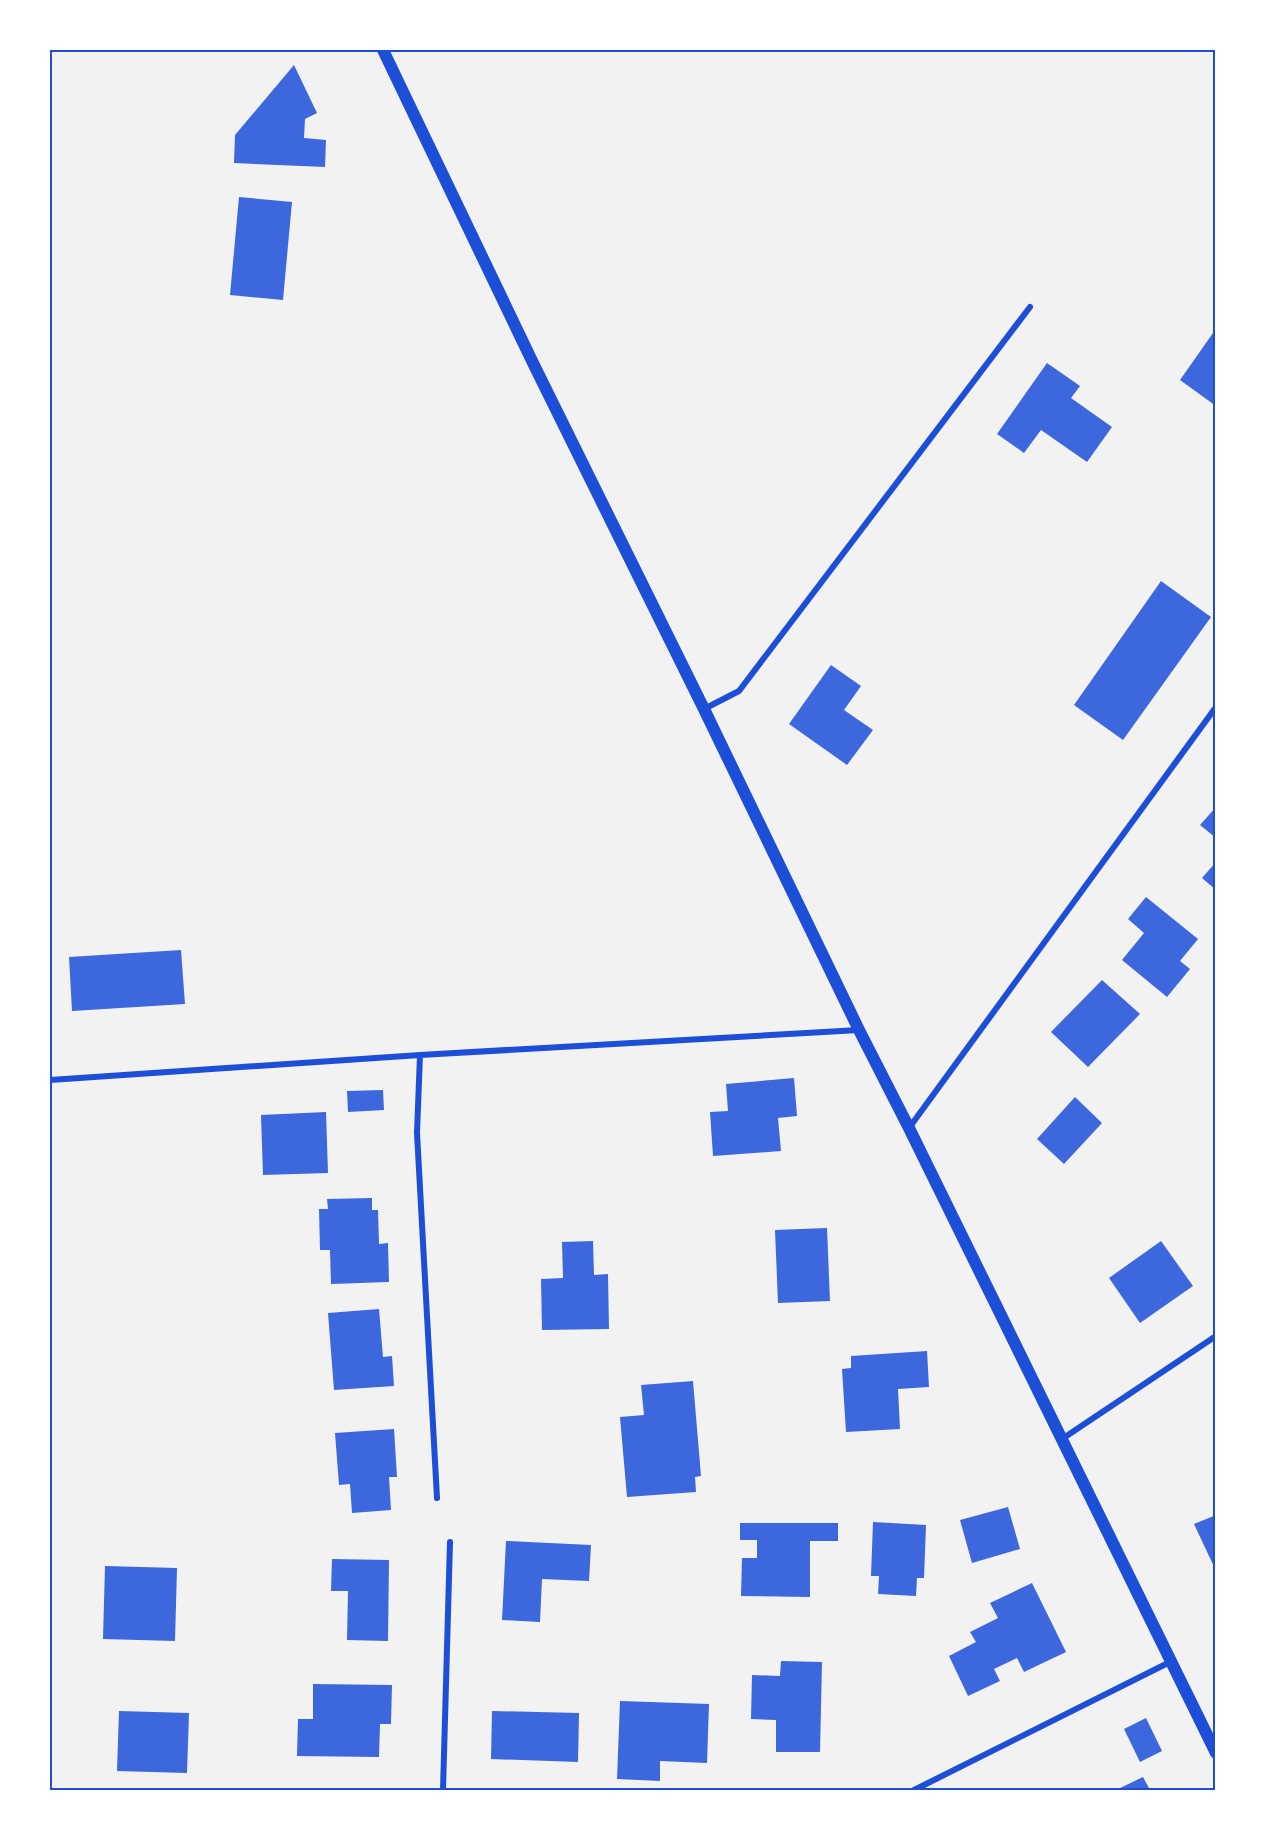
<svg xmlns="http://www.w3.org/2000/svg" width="1265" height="1840" font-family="Manrope,sans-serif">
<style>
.building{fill:#3d67dc}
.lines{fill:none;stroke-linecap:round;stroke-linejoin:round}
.minor{stroke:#1d4ed8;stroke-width:6}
.secondary{stroke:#1d4ed8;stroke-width:12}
.neatline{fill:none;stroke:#1d4ed8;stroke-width:2}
</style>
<rect width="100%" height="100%" fill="#f2f2f2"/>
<!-- building -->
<path class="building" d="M294,65L317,113L305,119L304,138L326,140L325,167L234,163L235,135Z
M239,197L292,202L283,300L230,295Z
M1213,333L1216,334V406L1180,380Z
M1047,363L1080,386L1071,398L1112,427L1087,462L1041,430L1024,453L997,434Z
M1161,581L1211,617L1123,740L1074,705Z
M831,665L861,686L844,710L873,730L847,765L789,724Z
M1216,807V838L1200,825Z
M1216,862V890L1202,878Z
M1146,897L1198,939L1180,961L1190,969L1167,997L1122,960L1144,933L1128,919Z
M181,950L185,1004L72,1011L69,957Z
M1102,980L1140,1014L1088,1067L1051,1032Z
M794,1078L797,1116L778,1118L781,1151L713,1156L710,1112L728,1111L726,1084Z
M383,1090L384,1110L348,1112L347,1091Z
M1075,1097L1102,1123L1064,1164L1037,1139Z
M326,1112L328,1173L263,1175L261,1115Z
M372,1198V1210H378L379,1244L388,1243L389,1282L331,1284L330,1250H320L319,1209H328L327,1199Z
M827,1228L830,1301L778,1303L775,1230Z
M593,1241L594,1275L608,1274L609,1329L542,1330L541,1279L563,1278L562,1242Z
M1161,1241L1193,1286L1140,1323L1109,1278Z
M379,1309L383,1357L392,1356L394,1386L334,1390L328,1313Z
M927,1351L929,1387L898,1389L900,1429L846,1432L842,1369L851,1368V1356Z
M693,1381L701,1476L695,1477L696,1492L627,1497L620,1417L644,1415L641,1385Z
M394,1429L397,1477H389L391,1510L352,1513L350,1484L339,1485L335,1433Z
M1008,1507L1020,1549L972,1563L960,1520Z
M1216,1515V1571L1194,1524Z
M873,1522L926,1525L924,1578H917L916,1596L878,1594L879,1576H871Z
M740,1523H838V1541H810V1597L741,1596L742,1558H757V1540H740Z
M506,1541L591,1545L589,1581L542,1579L540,1622L502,1620Z
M332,1559L389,1560L388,1641L347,1640L348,1591H331Z
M105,1566L177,1568L175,1641L103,1639Z
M1032,1583L1066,1652L1024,1672L1017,1658L994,1669L1000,1681L968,1696L949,1656L976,1642L970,1632L998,1618L990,1603Z
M781,1661L822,1662L820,1752H776V1720L751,1719L752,1675L780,1676Z
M313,1684L392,1685L391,1724H380L379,1757L297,1756L298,1719H313Z
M620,1701L709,1704L707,1763L660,1761V1781L617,1779Z
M119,1711L189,1713L187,1773L117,1771Z
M492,1711L579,1713L578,1762L491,1759Z
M1146,1718L1162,1751L1140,1762L1124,1729Z
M1143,1777L1150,1790H1116Z"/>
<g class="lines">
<!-- minor -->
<path class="minor" d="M704,709L739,691L1030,307
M420,1055L417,1133L437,1498
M50,1080L420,1055L859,1030
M909,1128L1216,707
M1062,1439L1216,1336
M443,1790L450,1542
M914,1790L1170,1662"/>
<!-- secondary -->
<path class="secondary" d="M383,50L534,365L704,709L859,1030L909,1128L1216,1753"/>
</g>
<!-- border -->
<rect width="1265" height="1840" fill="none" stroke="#ffffff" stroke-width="102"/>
<rect x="51" y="51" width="1163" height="1738" class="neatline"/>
</svg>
